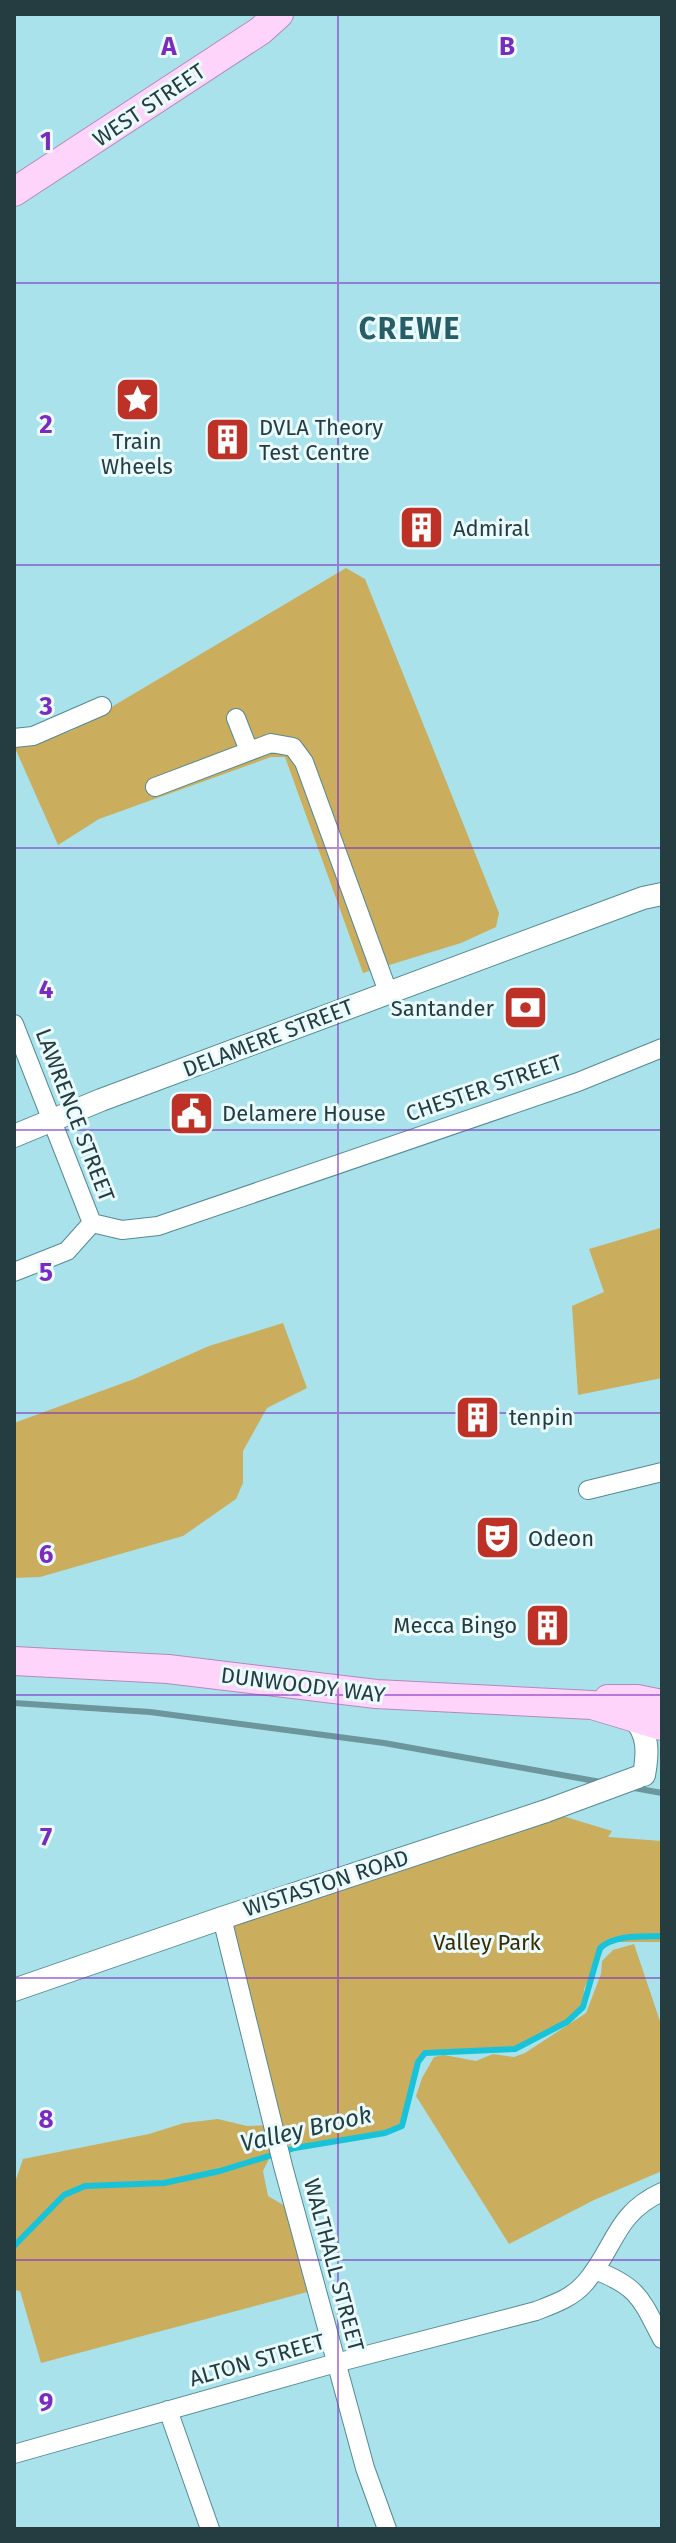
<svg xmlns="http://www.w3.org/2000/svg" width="676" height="2543" font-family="'Fira Sans',sans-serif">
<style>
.green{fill:#cbad5e}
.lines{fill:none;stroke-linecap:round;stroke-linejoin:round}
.stream{stroke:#18c3d9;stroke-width:6}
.minor-casing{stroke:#548a93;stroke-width:20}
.tertiary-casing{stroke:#548a93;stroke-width:24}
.primary-casing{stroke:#b18cb8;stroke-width:30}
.minor{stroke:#fff;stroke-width:18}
.tertiary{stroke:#fff;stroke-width:22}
.primary{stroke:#fed4fb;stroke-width:28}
.rail{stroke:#6c959c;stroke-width:6}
.tertiary-bridge-casing{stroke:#548a93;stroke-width:24;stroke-linecap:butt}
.tertiary-bridge{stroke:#fff;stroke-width:22}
.grid{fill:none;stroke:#7b2cbf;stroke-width:2;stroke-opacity:0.55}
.labels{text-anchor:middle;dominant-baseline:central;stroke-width:6;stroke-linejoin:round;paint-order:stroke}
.street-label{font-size:22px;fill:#253c40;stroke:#eafbfe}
.poi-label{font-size:22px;fill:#253c40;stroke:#eafbfe;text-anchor:start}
.park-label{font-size:22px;fill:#3a2b00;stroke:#eafbfe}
.water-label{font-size:24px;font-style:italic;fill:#253e42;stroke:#eafbfe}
.district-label{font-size:30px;font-weight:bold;letter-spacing:2px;fill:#265d66;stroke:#eafbfe}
.grid-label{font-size:26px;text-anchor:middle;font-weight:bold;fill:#7b2cbf;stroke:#eafbfe;stroke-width:6;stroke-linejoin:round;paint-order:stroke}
</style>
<rect width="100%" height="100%" fill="#a9e2eb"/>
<!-- green -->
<path class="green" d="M346,568L365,579L499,913L496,927L461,943L363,973L285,757H271L99,819L58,845L15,748L71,731Z
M660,1228L662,1233V1378L578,1395L572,1306L604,1292L589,1249Z
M283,1323L307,1388L267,1408L243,1451V1483L236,1499L183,1536L40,1577L14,1578V1423L134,1379L209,1346Z
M546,1811L612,1831L608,1837L662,1841V1942H607L584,1989L583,2007L567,2022L515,2049L425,2053L418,2062L402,2126C363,2136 316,2154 277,2143L263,2171L268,2196L295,2212L311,2291L41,2363L20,2291L14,2290V2185L23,2159L149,2134L184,2123L218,2119L247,2126L273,2125L222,1918Z
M634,1944L662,2027V2171L594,2200L509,2244L416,2096L422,2078L434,2057L444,2055L476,2061L493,2054L514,2057L525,2053L586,2013L601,1974L602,1961L613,1950Z"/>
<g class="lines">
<!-- stream -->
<path class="stream" d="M14,2246L64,2195L85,2186L164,2183L220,2171L295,2148L385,2133L402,2126L418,2062L425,2053L515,2049L567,2022L583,2007L600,1948C616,1934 641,1937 662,1936"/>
<defs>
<path id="minor" d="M236,718L249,751
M14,738L33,736L102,706
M155,787L271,743L293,747L304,762L388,992
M14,1024L92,1223
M92,1223L122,1230L158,1226L578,1082L662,1048
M14,1272L67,1251L92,1223
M588,1490L662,1472
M222,1918L283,2166L365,2468L387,2529
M595,2270C639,2287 641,2299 662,2339
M168,2410L210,2529
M14,2454L336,2363L536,2311C554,2304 572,2298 585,2283C616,2247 614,2214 662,2192"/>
<path id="tertiary" d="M14,1136L101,1100L643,898L662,894
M633,1717C649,1734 648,1753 644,1775
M14,1990L222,1918L546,1811"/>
<path id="primary" d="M14,192L260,31L279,14
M14,1661L168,1669L376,1694L592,1705L662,1726
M608,1699H637L662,1704"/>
</defs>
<!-- minor casing -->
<use href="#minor" class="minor-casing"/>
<!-- tertiary casing -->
<use href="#tertiary" class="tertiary-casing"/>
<!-- primary casing -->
<use href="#primary" class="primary-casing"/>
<!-- minor -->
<use href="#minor" class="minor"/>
<!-- tertiary -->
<use href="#tertiary" class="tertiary"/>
<!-- primary -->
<use href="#primary" class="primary"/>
<!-- rail -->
<path class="rail" d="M14,1703L150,1712L384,1743L662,1793"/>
<defs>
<path id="tertiary-bridge" d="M546,1811L638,1777"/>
</defs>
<!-- tertiary-bridge casing -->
<use href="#tertiary-bridge" class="tertiary-bridge-casing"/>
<!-- tertiary-bridge -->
<use href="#tertiary-bridge" class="tertiary-bridge"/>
</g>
<!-- grid -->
<path class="grid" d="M338,14V2529M14,283H662M14,565H662M14,848H662M14,1130H662M14,1413H662M14,1695H662M14,1978H662M14,2260H662"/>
<!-- icons -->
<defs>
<symbol id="sight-square" viewBox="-11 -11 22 22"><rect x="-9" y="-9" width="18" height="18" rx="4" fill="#be3126" stroke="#eafbfe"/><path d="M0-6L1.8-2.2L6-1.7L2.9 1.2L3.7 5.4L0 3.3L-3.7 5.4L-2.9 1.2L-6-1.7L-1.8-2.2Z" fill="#fff"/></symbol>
<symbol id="building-square" viewBox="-11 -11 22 22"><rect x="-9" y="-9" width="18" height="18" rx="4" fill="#be3126" stroke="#eafbfe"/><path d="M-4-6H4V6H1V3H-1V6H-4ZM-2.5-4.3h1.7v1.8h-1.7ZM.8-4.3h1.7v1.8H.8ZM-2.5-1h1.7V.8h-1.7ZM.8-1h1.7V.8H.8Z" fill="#fff"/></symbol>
<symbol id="bank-square" viewBox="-11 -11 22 22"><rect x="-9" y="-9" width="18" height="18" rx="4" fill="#be3126" stroke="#eafbfe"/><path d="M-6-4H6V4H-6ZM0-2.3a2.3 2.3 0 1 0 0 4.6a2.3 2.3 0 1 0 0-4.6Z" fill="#fff"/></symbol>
<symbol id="civic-square" viewBox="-11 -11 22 22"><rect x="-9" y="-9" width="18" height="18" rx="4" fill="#be3126" stroke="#eafbfe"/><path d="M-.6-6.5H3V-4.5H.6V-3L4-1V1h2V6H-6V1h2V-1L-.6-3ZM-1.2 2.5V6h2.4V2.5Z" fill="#fff"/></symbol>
<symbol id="theatre-square" viewBox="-11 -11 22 22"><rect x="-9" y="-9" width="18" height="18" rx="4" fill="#be3126" stroke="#eafbfe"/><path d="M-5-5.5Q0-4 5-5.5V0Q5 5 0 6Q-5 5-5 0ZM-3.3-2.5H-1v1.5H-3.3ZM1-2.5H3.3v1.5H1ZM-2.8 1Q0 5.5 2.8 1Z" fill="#fff"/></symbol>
</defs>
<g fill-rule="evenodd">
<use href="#sight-square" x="112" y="374" width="51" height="51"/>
<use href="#building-square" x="202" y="414" width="51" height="51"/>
<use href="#building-square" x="396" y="502" width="51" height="51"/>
<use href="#bank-square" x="500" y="982" width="51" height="51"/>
<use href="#civic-square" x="166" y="1088" width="51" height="51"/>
<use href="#building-square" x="452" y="1392" width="51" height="51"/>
<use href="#theatre-square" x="472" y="1512" width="51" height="51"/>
<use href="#building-square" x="522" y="1600" width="51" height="51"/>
</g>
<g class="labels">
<!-- street labels -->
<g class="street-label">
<text transform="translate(149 105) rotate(-34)">WEST STREET</text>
<text transform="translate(268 1038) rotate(-21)">DELAMERE STREET</text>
<text transform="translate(484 1088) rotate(-19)">CHESTER STREET</text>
<text transform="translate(75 1115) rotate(69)">LAWRENCE STREET</text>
<text transform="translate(303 1685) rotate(7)">DUNWOODY WAY</text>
<text transform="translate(326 1883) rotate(-18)">WISTASTON ROAD</text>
<text transform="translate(334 2265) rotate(75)">WALTHALL STREET</text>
<text transform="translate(257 2360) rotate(-16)">ALTON STREET</text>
</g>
<!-- poi labels -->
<g class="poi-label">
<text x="259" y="427">DVLA Theory<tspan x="259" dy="25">Test Centre</tspan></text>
<text x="137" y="441" text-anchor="middle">Train<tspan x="137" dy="25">Wheels</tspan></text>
<text x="453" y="528">Admiral</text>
<text x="494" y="1008" text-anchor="end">Santander</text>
<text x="222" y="1113">Delamere House</text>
<text x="509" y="1417">tenpin</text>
<text x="528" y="1538">Odeon</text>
<text x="517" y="1625" text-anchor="end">Mecca Bingo</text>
</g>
<!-- park labels -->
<g class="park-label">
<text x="487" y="1942">Valley Park</text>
</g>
<!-- water labels -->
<g class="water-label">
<text transform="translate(306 2129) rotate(-13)">Valley Brook</text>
</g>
<!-- district labels -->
<g class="district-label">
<text x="410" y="329">CREWE</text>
</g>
</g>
<g class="grid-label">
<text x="169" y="55">A</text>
<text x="507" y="55">B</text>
<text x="46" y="150">1</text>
<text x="46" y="433">2</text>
<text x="46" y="715">3</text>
<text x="46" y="998">4</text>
<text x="46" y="1281">5</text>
<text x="46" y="1563">6</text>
<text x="46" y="1846">7</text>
<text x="46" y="2128">8</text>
<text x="46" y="2411">9</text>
</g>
<!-- border -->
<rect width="676" height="2543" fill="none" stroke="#253c40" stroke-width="32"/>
</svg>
